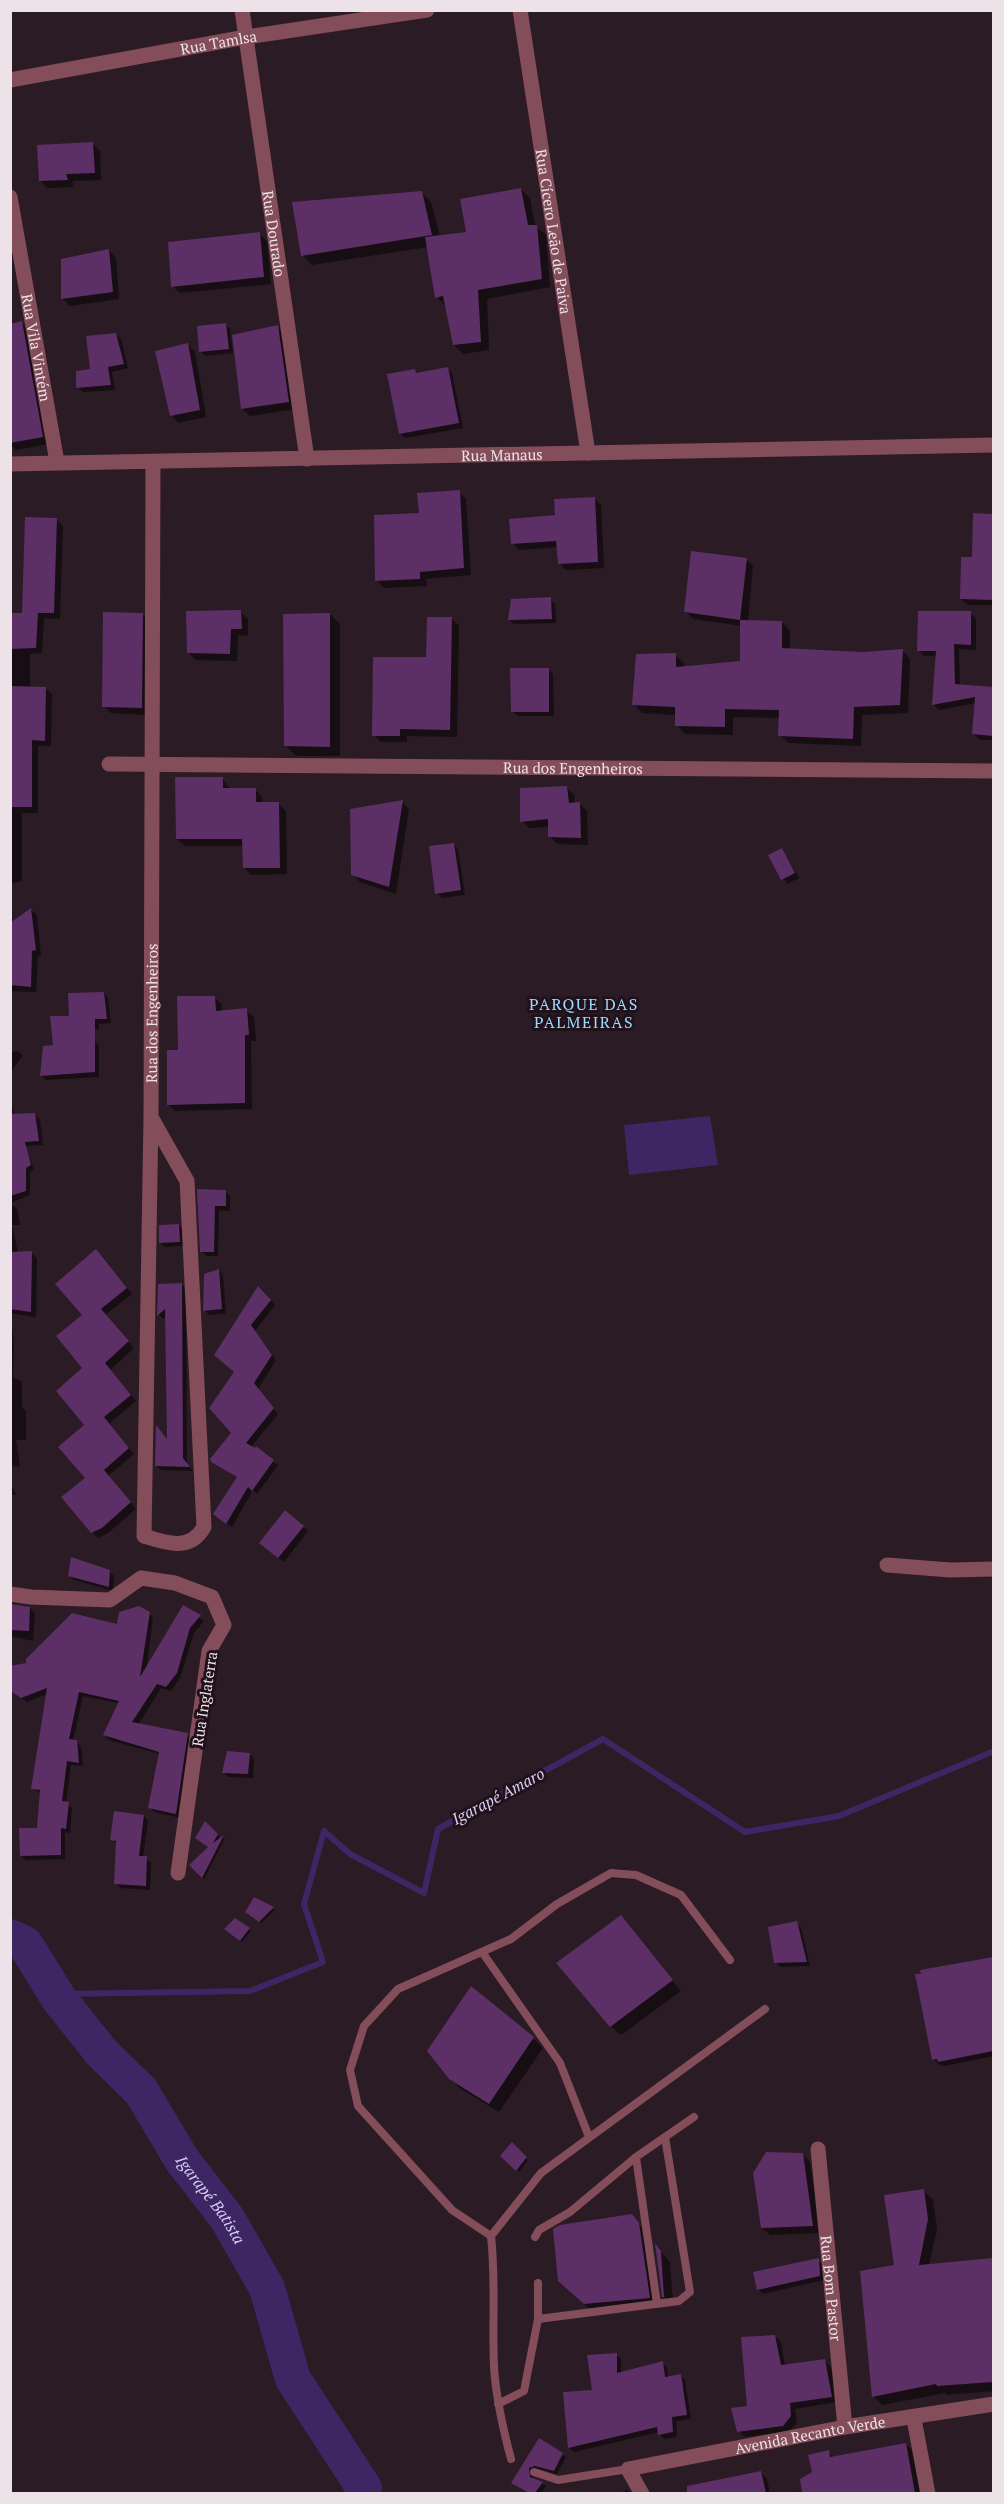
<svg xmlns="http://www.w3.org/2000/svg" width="1004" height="2504" font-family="'PT Serif',serif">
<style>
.water{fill:#3e2664}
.shadow{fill:#0007}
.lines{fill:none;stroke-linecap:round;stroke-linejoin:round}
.stream{stroke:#3e2664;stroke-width:6}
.river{stroke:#3e2664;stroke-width:36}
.building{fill:#5d2f67}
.service{stroke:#834d5a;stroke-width:8}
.minor{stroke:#834d5a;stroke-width:15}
.labels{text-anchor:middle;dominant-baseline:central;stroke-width:6;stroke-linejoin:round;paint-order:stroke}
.street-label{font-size:15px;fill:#eee2e9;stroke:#20111b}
.neighbourhood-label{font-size:16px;letter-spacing:1.5px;fill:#9bdbfd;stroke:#20111b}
.water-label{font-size:16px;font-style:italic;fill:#d9cef5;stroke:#20111b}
</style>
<rect width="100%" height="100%" fill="#2a1b24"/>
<!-- water -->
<path class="water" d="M710,1116L718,1165L629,1175L624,1125Z"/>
<!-- shadow -->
<path class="shadow" d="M93,144L100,151L101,180L72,181L74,187L47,188L40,180Z
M521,189L530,198L535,226L546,235L550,287L487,299L489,350L463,354L454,345L446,306L437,297L428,247L312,265L303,255L421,192L431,202L440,236L468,233Z
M259,233L267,241L271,284L180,293L173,286Z
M109,250L116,258L119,299L70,306L63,299L62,260Z
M22,323L28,330L49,444L16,450L10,445V325Z
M226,325L230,329L233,353L205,356L201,351Z
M277,327L285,334L296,409L250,416L242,409Z
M116,334L121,339L128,368L112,372L115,390L83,392L78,387Z
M188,345L195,352L206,417L178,423L171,415Z
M448,369L452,373L463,428L405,438L400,433L414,370L419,374Z
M459,492L466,499L471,575L426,579L427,586L384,588L377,580Z
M594,498L601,505L604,568L566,570L559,563L558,547L519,550L513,543Z
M974,515H994V605H968L961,599L974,558Z
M57,520L63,526L60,619L44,618L42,653L30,654V688H45L52,694L51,746H38V813H22V881L10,884V614L23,615Z
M746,559L753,566L748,622H782L790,631V650L863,653L902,650L910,659L908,713L862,715L861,746L788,743L780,735V718L733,717V735L685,734L677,725V715L642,713L634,704L675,655L684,663V667L741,663L742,626L693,619L686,612Z
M550,599L555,604L556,623L514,624L509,620Z
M240,612L248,619V636L238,635L237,661L195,660L188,652Z
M970,613L976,618V650L959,649L960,686L994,688V740H980L974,734L976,703L939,710L933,704L937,656H924L919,650Z
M142,614L150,622L149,715L111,713L104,706Z
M330,614L340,624V756H296L286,746Z
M452,619L459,626L457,737L407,736V742H381L374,735Z
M548,669L553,674L554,716H518L513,712Z
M222,778L230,789H255L262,797L263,804L278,803L286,811L287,874L251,875L244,868V846H185L177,839Z
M567,788L574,795L575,804H580L587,811L588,845L557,844L550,836V827L529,828L522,821Z
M402,802L409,809L396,894L360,882L353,874Z
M454,844L458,849L465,895L442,898L437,893Z
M782,849L799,878L787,884L770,855Z
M31,910L37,915L41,956H38L36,992L10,991V919L11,924Z
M104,993L108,998L111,1023L99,1024V1030H75Z
M214,997L222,1005V1012L246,1010L254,1017L256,1041H251L252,1109L175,1111L168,1104Z
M94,1040L99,1045V1077L46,1080L41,1076Z
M18,1051L23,1055L10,1073V1052Z
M10,1095L14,1115H35L40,1119L43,1145L25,1146L34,1170L30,1172V1195L12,1202Z
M199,1191L226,1192L230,1196V1211L219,1210L218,1256H206L202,1251Z
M10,1203L17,1209L20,1225H12L18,1253H31L37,1258L36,1317L10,1313Z
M179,1225L183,1230L184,1246L165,1247L160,1242Z
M101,1256L132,1294L105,1315L134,1348L110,1370L136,1401L109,1424L134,1454L108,1476L136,1509L108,1533L98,1538L92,1532L87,1478L84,1315Z
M219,1270L223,1275L226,1313L209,1315L205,1310Z
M182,1285L186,1289L187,1464L193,1471L161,1470L156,1466L169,1442L167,1316L163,1319L159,1315V1286Z
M258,1288L275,1305L255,1331L276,1360L258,1389L278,1414L251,1447L278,1465L257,1494L253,1490L232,1527L220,1518L238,1478L213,1462L233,1433L236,1373Z
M10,1313L14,1342L13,1377L22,1382V1407L26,1411V1440H16L20,1467L10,1466Z
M10,1481L16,1495H10Z
M303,1527L308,1531L284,1562L265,1547Z
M109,1571L114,1576L113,1591L74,1580L69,1575Z
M10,1605L30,1608L35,1613L33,1641L10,1636Z
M183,1607L204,1621L194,1633L180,1678L171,1691L161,1688L138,1725L187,1735L192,1739L181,1818L154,1812L149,1807L160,1754L109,1740L105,1735L119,1703L83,1696L73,1741L81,1746L83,1766L71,1765L66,1803L72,1808L70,1833L65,1832V1859L26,1860L21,1855L38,1829L41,1793L33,1789L47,1694L27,1702L10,1691L27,1664L149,1613L153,1618L146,1671Z
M250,1754L254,1759L253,1778L228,1777L223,1772Z
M144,1816L148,1821L143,1858L151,1862L150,1890L120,1888L116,1883L117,1845L112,1839Z
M206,1824L221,1839L225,1838L204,1879L191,1865L210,1848Z
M255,1899L275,1910L261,1923L247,1911Z
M796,1923L801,1928L810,1966L780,1967L776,1962Z
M630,1927L681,1991L621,2035L611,2026Z
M227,1929H249L251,1931L242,1942Z
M994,1958V2056L944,2066L938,2064L933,2059L922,1972Z
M533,2038L543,2048L499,2112L461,2089L450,2078Z
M512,2145L528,2160L519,2172L502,2156Z
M803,2155L810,2162L820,2233L770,2235L762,2228Z
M924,2191L933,2200L937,2229L929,2265L994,2259V2391L947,2395L945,2393L882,2405L873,2396L895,2266Z
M631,2215L648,2235L659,2308L595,2314L570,2291Z
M657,2247L670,2262L673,2305L664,2296Z
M818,2260L823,2265L824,2280L763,2294L758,2289Z
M775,2336L781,2342L785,2366L825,2361L831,2367L837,2402L795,2409L797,2423L789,2431L745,2437L739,2431Z
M616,2354L621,2359V2374L663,2363L667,2368L668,2378L680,2375L685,2380L691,2419L676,2421L677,2437L664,2439L659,2432L574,2452L569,2448L593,2392Z
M540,2440L566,2457L557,2474L540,2469L532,2471L533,2479L546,2486L541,2494H529L513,2483Z
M905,2444L912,2450L920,2494H783L803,2491L828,2452L834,2458Z
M761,2473L767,2479L770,2494H713L711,2483Z
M627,2489L631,2494H620Z"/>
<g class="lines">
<!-- stream -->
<path class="stream" d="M58,1994L250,1991L323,1962L304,1904L324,1831L350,1854L424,1893L438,1829L603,1739L745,1832L839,1816L994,1751"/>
<!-- river -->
<path class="river" id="s1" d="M10,1937L25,1944L59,1999L102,2053L141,2091L182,2160L227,2218L267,2288L293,2379L364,2488L362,2494"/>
</g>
<!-- building -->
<path class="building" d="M93,142L95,173L66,174L68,180L39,181L37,145Z
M521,188L528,225H537L542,279L478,290L481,342L453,345L443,296L435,298L425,237L466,232L460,199Z
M422,191L432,235L301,256L292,202Z
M260,232L264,277L171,287L168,242Z
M109,249L113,292L61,299V259Z
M22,321L43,437L10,443V324Z
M226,323L229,349L199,352L197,326Z
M278,325L289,402L241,409L232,335Z
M116,333L124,364L108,367L111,385L76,388V371L90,369L86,336Z
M188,343L200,410L170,416L155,351Z
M448,367L459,423L399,434L387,374L415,369L416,373Z
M460,490L464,568L420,572V579L375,581L374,515L419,513L417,493Z
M595,497L598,562L558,564L556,541L511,544L509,519L555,515L554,499Z
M973,513L993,514V600L960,599L961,557H972Z
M25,517L57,518L54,613H38L36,648L10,649V613H22Z
M691,551L747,558L740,620L684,612Z
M551,597L552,619L508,620L511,599Z
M241,610L242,629H231L230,654L187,653L186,611Z
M918,611H971V645L954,644L955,684L993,687V736L972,734L975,697L932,705L936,651H917Z
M103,612L143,613L142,708L102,707Z
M330,613V747L284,746L283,614Z
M427,617H452L450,730L400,729V736H372L373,657H426Z
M740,620L782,621V648L863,652L903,649L900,705L854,707L853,739L778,736L779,710L725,709V727L675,726V707L632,705L636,654L676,653V667L740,661Z
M510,668H549V712H511Z
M10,686L46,687L45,741L32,740V807H10Z
M175,777H223V788H256V802H279L280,868H243L242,839H176Z
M567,786L569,803L580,802L581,838L548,837V819L520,822V788Z
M403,800L389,887L351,875L350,809Z
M454,843L461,890L435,894L429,846Z
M782,848L795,873L781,880L768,855Z
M31,908L36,950L32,951L31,987L10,985V923Z
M104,992L107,1019H95V1072L40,1076L43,1046L53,1045L50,1016H69L68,993Z
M177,996H215L216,1011L247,1008L249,1035H245V1103L167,1105V1050H178Z
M35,1113L39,1141L25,1142L31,1165L26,1168V1191L10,1196V1114Z
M197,1189L226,1190V1206H215L214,1252H200Z
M179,1224L180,1242L159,1243V1225Z
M96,1249L127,1288L101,1309L129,1341L105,1363L131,1395L104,1417L129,1448L104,1470L131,1502L102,1528L91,1533L61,1497L85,1478L58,1447L84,1425L56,1391L82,1368L56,1336L82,1315L55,1284Z
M32,1251L31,1312L10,1309V1252Z
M219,1269L222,1309L203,1311L204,1274Z
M182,1283L183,1458L190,1467L155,1466L156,1425L167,1439L165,1309L157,1316L158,1284Z
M258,1286L271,1300L251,1325L272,1355L254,1383L274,1408L246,1443L255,1448L256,1446L274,1460L252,1491L248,1487L226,1524L213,1514L237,1477L211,1462L210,1459L231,1433L209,1408L234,1372L214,1355Z
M285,1510L304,1526L278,1558L259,1543Z
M71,1557L110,1570L109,1587L68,1576Z
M10,1604L30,1607L29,1631L10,1630Z
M183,1605L201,1615L190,1628L177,1673L166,1687L157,1684L132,1722L188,1733L176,1814L148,1808L159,1752L103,1735L119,1701L79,1692L69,1739L77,1740L79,1763L67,1761L62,1801L69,1802L66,1829L61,1828V1855L20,1856L19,1828H37L40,1790L31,1789L47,1688L21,1698L10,1691V1666L26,1663V1659L72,1613L117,1624L119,1612L139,1606L150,1612L140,1677Z
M227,1751L250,1753L248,1774L222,1773Z
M114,1811L144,1815L139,1856H147L146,1886L114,1884L116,1841L110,1840Z
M205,1821L218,1834L213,1843L224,1835L202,1878L189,1865L208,1847L195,1838Z
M254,1897L274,1907L259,1922L245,1912Z
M621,1915L673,1980L610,2027L556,1963Z
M235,1918L250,1928L240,1941L224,1929Z
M797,1921L807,1962L774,1963L768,1927Z
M993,1957V2051L938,2062L937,2059L932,2060L915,1974H921L920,1970Z
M471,1986L534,2037L489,2104L449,2079L427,2051Z
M512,2142L527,2157L516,2171L500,2156Z
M766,2152L803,2153L813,2226L761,2228L753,2173Z
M924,2189L928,2219L919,2265L993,2258V2382L937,2386L936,2384L872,2397L860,2271L894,2265L884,2195Z
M632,2214L639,2223L650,2298L584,2304L558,2281L553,2229L560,2225Z
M655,2243L661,2251L664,2297H662Z
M819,2258L820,2276L757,2290L753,2272Z
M775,2335L781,2365L825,2359L832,2397L790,2403L791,2416L783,2426L737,2432L731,2408L747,2406L741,2337Z
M617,2353V2373L663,2361L665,2377L681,2374L687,2415L672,2417L673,2432L658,2435L657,2427L568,2448L563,2392L592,2390L587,2355Z
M539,2438L563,2453L554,2471L535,2466L529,2468L530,2477L543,2482L535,2493H529L511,2483Z
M906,2443L915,2493H802L800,2479L812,2472L808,2455L829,2450L830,2457Z
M761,2471L766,2493H687V2486Z"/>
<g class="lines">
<!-- service -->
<path class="service" d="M482,1952L560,2063L589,2137
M636,2157L657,2304
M491,2236L452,2210L358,2106L350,2070L364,2026L398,1989L511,1939L557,1904L611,1873L636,1875L681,1895L730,1960
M535,2237L539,2230L570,2212L636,2157L694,2117
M538,2319L679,2301L690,2292L665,2137
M498,2404L524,2391L538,2319V2283
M511,2459C503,2429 496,2399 494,2367C492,2323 496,2280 491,2236L541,2173L765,2009
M534,2472L558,2480L628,2469"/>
<!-- minor -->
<g class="minor">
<path id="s2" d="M242,10L307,459"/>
<path id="s3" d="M520,10L588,453"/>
<path id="s4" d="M10,80L246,37L427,10"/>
<path id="s5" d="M10,197L57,462"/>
<path id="s6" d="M10,464L994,445"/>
<path id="s7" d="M109,764L994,771"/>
<path id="s8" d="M151,1117L187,1181L204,1527C190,1552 166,1543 144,1536L151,1117L153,463"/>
<path d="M887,1565L950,1570L994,1569"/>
<path d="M10,1594L31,1597L110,1600L141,1578L175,1583L212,1597L224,1625L209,1651L178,1873"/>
<path id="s9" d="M818,2149L845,2427"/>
<path d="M914,2419L928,2494"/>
<path id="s10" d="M642,2494L628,2469L845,2427L994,2404"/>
</g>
</g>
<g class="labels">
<!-- street labels -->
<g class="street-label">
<text stroke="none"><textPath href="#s4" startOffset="212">Rua Tamlsa</textPath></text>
<text stroke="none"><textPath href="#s3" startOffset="224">Rua Cícero Leão de Paiva</textPath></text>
<text stroke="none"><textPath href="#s2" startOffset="226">Rua Dourado</textPath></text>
<text stroke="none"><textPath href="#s5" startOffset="153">Rua Vila Vintém</textPath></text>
<text stroke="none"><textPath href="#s6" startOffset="492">Rua Manaus</textPath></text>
<text stroke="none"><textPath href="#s7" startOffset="464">Rua dos Engenheiros</textPath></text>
<text stroke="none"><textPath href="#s8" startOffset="1010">Rua dos Engenheiros</textPath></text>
<text transform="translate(204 1699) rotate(-81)">Rua Inglaterra</text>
<text stroke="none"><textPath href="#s9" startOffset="140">Rua Bom Pastor</textPath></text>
<text stroke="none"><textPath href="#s10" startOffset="214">Avenida Recanto Verde</textPath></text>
</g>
<!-- neighbourhood labels -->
<g class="neighbourhood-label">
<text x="584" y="1004">PARQUE DAS<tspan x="584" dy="18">PALMEIRAS</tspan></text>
</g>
<!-- water labels -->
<g class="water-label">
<text transform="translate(498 1796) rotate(-28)">Igarapé Amaro</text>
<text stroke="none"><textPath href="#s1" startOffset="334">Igarapé Batista</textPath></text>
</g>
</g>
<!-- border -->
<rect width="1004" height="2504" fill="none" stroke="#eee2e9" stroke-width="24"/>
</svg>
